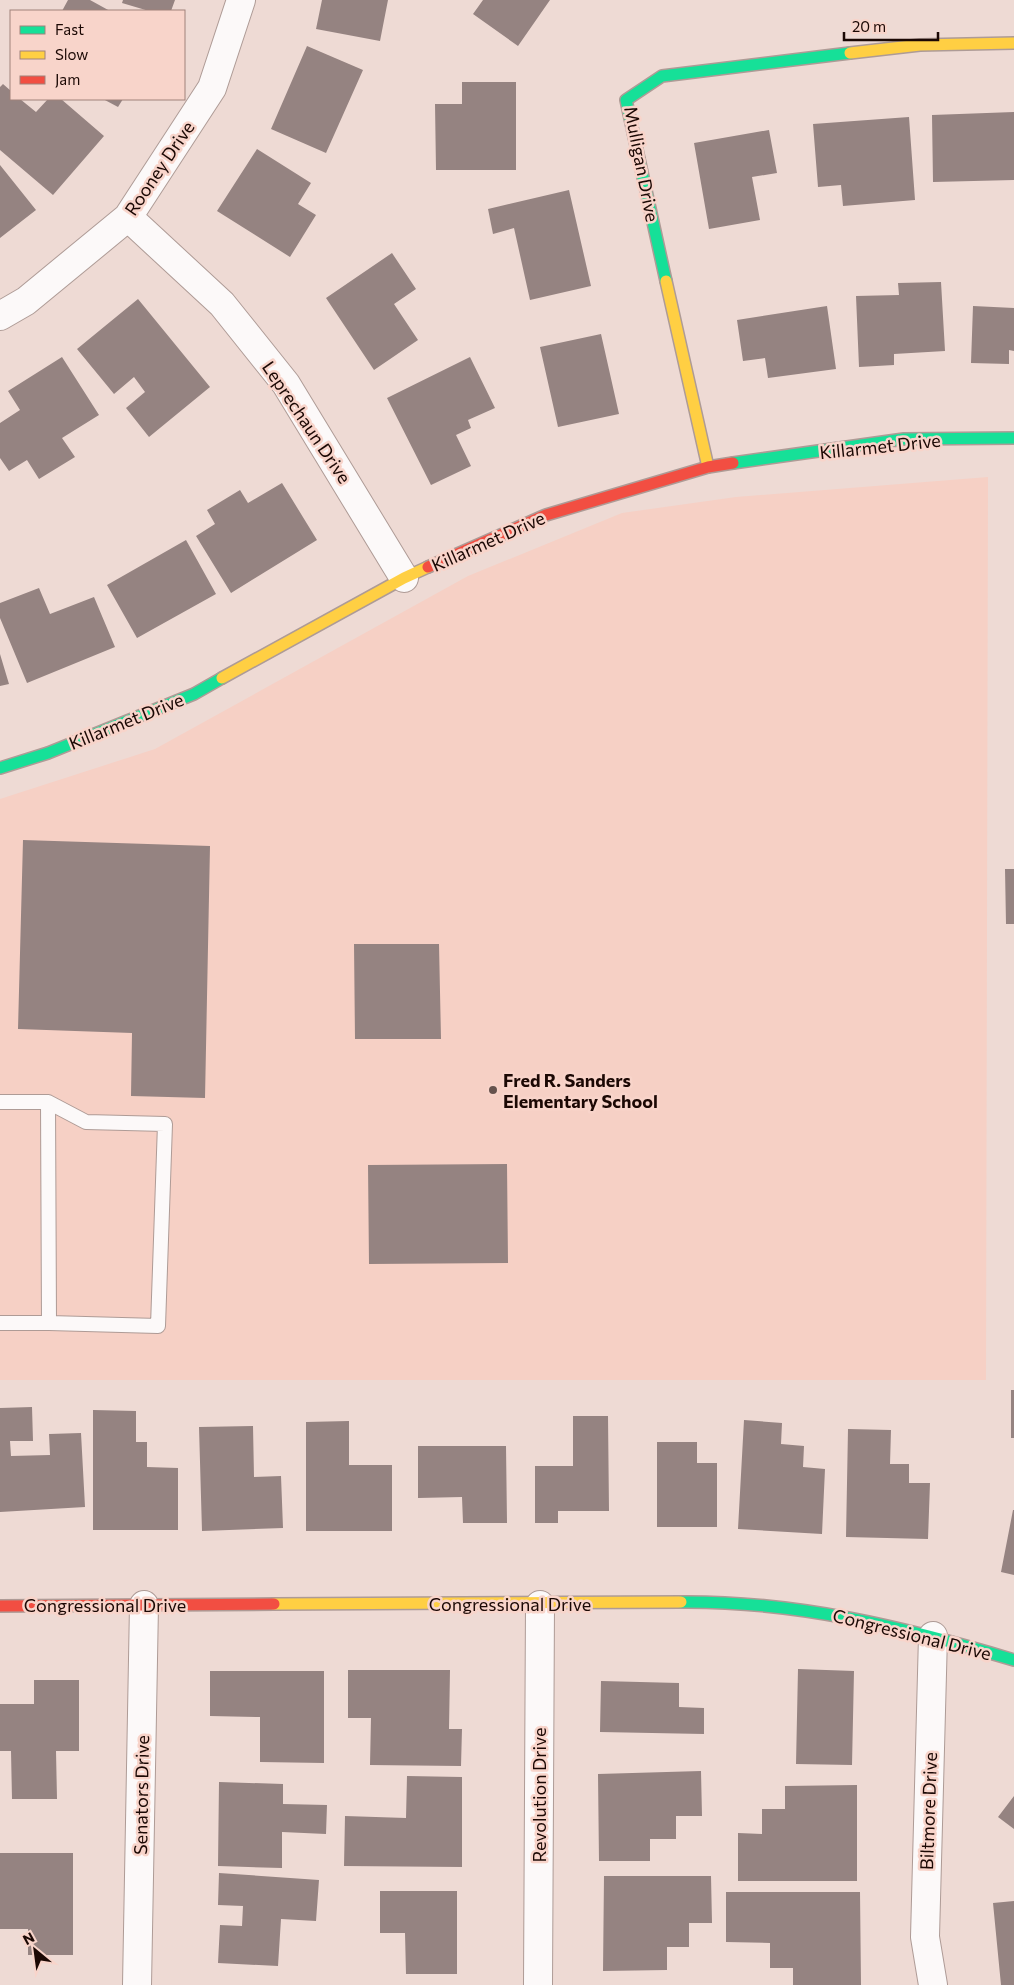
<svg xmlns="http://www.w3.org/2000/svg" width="1014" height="1985" font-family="Commissioner,sans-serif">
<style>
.built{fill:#f6d0c5}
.building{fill:#958381}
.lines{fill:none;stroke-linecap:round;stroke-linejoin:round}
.lane-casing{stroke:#ae9b96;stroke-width:16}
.street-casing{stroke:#ae9b96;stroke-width:30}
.fast-casing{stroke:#ae9b96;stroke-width:14}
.slow-casing{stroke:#ae9b96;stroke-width:14}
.jam-casing{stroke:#ae9b96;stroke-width:14}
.lane{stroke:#fcf9f9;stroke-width:14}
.street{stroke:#fcf9f9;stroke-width:28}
.fast{stroke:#16e098;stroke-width:11}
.slow{stroke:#ffcf43;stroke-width:11}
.jam{stroke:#f24e42;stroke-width:11}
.poi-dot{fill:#65524d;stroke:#f8d4ca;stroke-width:2}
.labels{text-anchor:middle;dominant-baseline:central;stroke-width:5;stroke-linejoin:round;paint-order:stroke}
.street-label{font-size:18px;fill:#1b0804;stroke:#f8d4ca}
.poi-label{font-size:18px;font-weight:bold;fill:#1b0804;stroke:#f8d4ca;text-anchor:start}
</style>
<rect width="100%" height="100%" fill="#eedad4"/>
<!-- built -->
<path class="built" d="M988,477L986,1380H0V799L155,749L468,576L622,513L736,497Z"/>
<!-- building -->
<path class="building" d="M68,0H90L110,11H62Z
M123,0H175L171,11H149L122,3Z
M322,0H388L380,41L316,29Z
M483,0H550L518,46L473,14Z
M307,46L363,70L326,153L271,129Z
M462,82H516V170H436L435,104H462Z
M3,84L11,91V99H20L36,112L48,99H61L104,136L53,195L0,150V87Z
M103,99H123L118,107Z
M1014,112V180L933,182L932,115Z
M909,117L915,200L843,206L841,185L818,187L813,124Z
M769,130L777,173L752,177L760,220L709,229L694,143Z
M257,149L311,183L298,204L316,215L290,257L217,211Z
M0,165L36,210L0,238Z
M569,190L591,286L530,300L514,228L493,234L488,209Z
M392,253L416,289L394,304L418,340L374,370L326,298Z
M941,282L945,351L894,354V365L859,367L856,296L899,295L898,283Z
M138,299L210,387L149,437L126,408L145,392L134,377L114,394L77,349Z
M827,306L836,369L768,378L765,358L743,361L737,320Z
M973,306L1014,308V351L1009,350V364L971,363Z
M601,334L619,414L558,427L540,347Z
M62,357L99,415L62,438L75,457L39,479L27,460L9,471L0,458V423L20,410L8,391Z
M470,357L495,408L468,420L471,428L456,435L471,466L431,485L387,398Z
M282,483L317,540L231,593L196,536L215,524L207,510L240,490L248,503Z
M186,540L216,594L137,638L107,585Z
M39,588L50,614L94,597L115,647L27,683L0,618V603Z
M0,654L9,684L0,686Z
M23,840L210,846L205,1098L131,1096L132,1033L18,1029Z
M1005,869H1014V924H1006Z
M354,944H439L441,1039H355Z
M507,1164L508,1263L369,1264L368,1165Z
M1011,1390H1014V1438H1011Z
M32,1407L33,1441H10L11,1456L50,1455L49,1434L81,1433L85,1507L0,1512V1408Z
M93,1410L136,1411V1442H147V1467L178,1468V1530H93Z
M573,1416H608L609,1511H558V1523H535V1466H573Z
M744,1420L782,1423L781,1444L804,1446L803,1467L825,1469L822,1534L738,1529Z
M349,1421V1465H392V1531H306V1422Z
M253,1426L254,1477L281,1476L283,1528L202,1531L199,1427Z
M848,1429L891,1430L890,1464H909V1483H930L928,1539L846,1537Z
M657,1442H697V1463H717V1527H657Z
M418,1446H506L507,1523H463L462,1497L418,1498Z
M1013,1510H1014V1575L1001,1572Z
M798,1669L854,1671L852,1765L796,1764Z
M348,1670H450L449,1729H462L461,1766L370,1765L371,1718H348Z
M210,1671H324V1763L260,1762V1717L210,1716Z
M34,1680H79V1751H56L57,1799H12L11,1751H0V1704H34Z
M601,1681L679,1683V1707L704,1708V1734L600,1732Z
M701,1771L702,1816H676V1839H650V1861H599L598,1774Z
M407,1776L462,1777V1867L344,1866L345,1816L406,1818Z
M219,1782L283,1784V1804L327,1805L326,1834L282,1832V1868L218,1866Z
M857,1785V1881H738V1833L762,1834V1809H785V1786Z
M1014,1796V1829L998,1817Z
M0,1853H73V1955H28V1929H0Z
M219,1873L319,1880L316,1921L281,1919L278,1966L218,1963L220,1925L242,1926L243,1906L218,1905Z
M604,1876H711L712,1923H689V1947H667V1970L603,1971Z
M380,1891H457V1974H406L405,1933H380Z
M726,1892H860L861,1985H793V1968H770V1943L726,1942Z
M1014,1901V1985H1001L993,1903Z"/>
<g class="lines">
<defs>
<path id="lane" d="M0,1102H48L49,1323H0
M48,1102L86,1122L165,1124L158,1326L49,1323"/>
<path id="street" d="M128,217L222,304L286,384L404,578
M0,316L26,301L128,217L212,88L241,0
M933,1636L925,1937L933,1985
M137,1985L144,1605
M538,1985L540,1605"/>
<path id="fast" d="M666,281L626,100L662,76L850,53
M733,463L904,439L1014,438
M0,768L48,753L194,694L222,678
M681,1602C796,1601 904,1627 1014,1660"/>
<path id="slow" d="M850,53L920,45L1014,43
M666,281L708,467
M222,678L404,578L428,567
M274,1604L681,1602"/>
<path id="jam" d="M428,567L546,515L708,467L733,463
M0,1606L274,1604"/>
</defs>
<!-- lane casing -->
<use href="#lane" class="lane-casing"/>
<!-- street casing -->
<use href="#street" class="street-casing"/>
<!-- fast casing -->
<use href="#fast" class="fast-casing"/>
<!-- slow casing -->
<use href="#slow" class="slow-casing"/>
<!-- jam casing -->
<use href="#jam" class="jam-casing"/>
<!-- lane -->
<use href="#lane" class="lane"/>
<!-- street -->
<use href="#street" class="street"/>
<!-- fast -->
<use href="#fast" class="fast"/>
<!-- slow -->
<use href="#slow" class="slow"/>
<!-- jam -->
<use href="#jam" class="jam"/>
</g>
<!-- markers -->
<circle class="poi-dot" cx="493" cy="1090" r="5"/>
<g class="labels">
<!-- street labels -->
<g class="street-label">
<text transform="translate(642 164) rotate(79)">Mulligan Drive</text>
<text transform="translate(159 168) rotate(-56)">Rooney Drive</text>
<text transform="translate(307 422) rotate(56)">Leprechaun Drive</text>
<text transform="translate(880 446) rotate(-6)">Killarmet Drive</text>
<text transform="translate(488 541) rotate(-24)">Killarmet Drive</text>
<text transform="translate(126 721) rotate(-22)">Killarmet Drive</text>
<text x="510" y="1604">Congressional Drive</text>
<text x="105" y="1605">Congressional Drive</text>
<text transform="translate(912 1634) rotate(14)">Congressional Drive</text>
<text transform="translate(141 1795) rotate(-89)">Senators Drive</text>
<text transform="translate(539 1795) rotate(-90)">Revolution Drive</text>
<text transform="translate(928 1811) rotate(-88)">Biltmore Drive</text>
</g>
<!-- poi labels -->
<g class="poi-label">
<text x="503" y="1080">Fred R. Sanders<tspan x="503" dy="21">Elementary School</tspan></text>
</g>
</g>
<!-- legend -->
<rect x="10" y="10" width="175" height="90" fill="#f8d4ca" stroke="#a0827b"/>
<rect x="20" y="26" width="25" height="8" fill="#16e098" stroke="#a0827b"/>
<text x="55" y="35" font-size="15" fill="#1b0804">Fast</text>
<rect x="20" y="51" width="25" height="8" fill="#ffcf43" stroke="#a0827b"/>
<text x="55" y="60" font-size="15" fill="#1b0804">Slow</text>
<rect x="20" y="76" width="25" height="8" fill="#f24e42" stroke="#a0827b"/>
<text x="55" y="85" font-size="15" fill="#1b0804">Jam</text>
<!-- north arrow -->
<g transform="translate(35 1950) rotate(331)" stroke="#f8d4ca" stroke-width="4" paint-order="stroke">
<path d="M0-4L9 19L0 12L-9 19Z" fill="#1b0804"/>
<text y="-8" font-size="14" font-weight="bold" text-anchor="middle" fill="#1b0804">N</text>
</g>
<!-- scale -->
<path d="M844 32v8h94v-8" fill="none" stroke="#1b0804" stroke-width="2.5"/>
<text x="852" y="32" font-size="15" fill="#1b0804" stroke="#f8d4ca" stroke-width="4" paint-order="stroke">20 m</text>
</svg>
